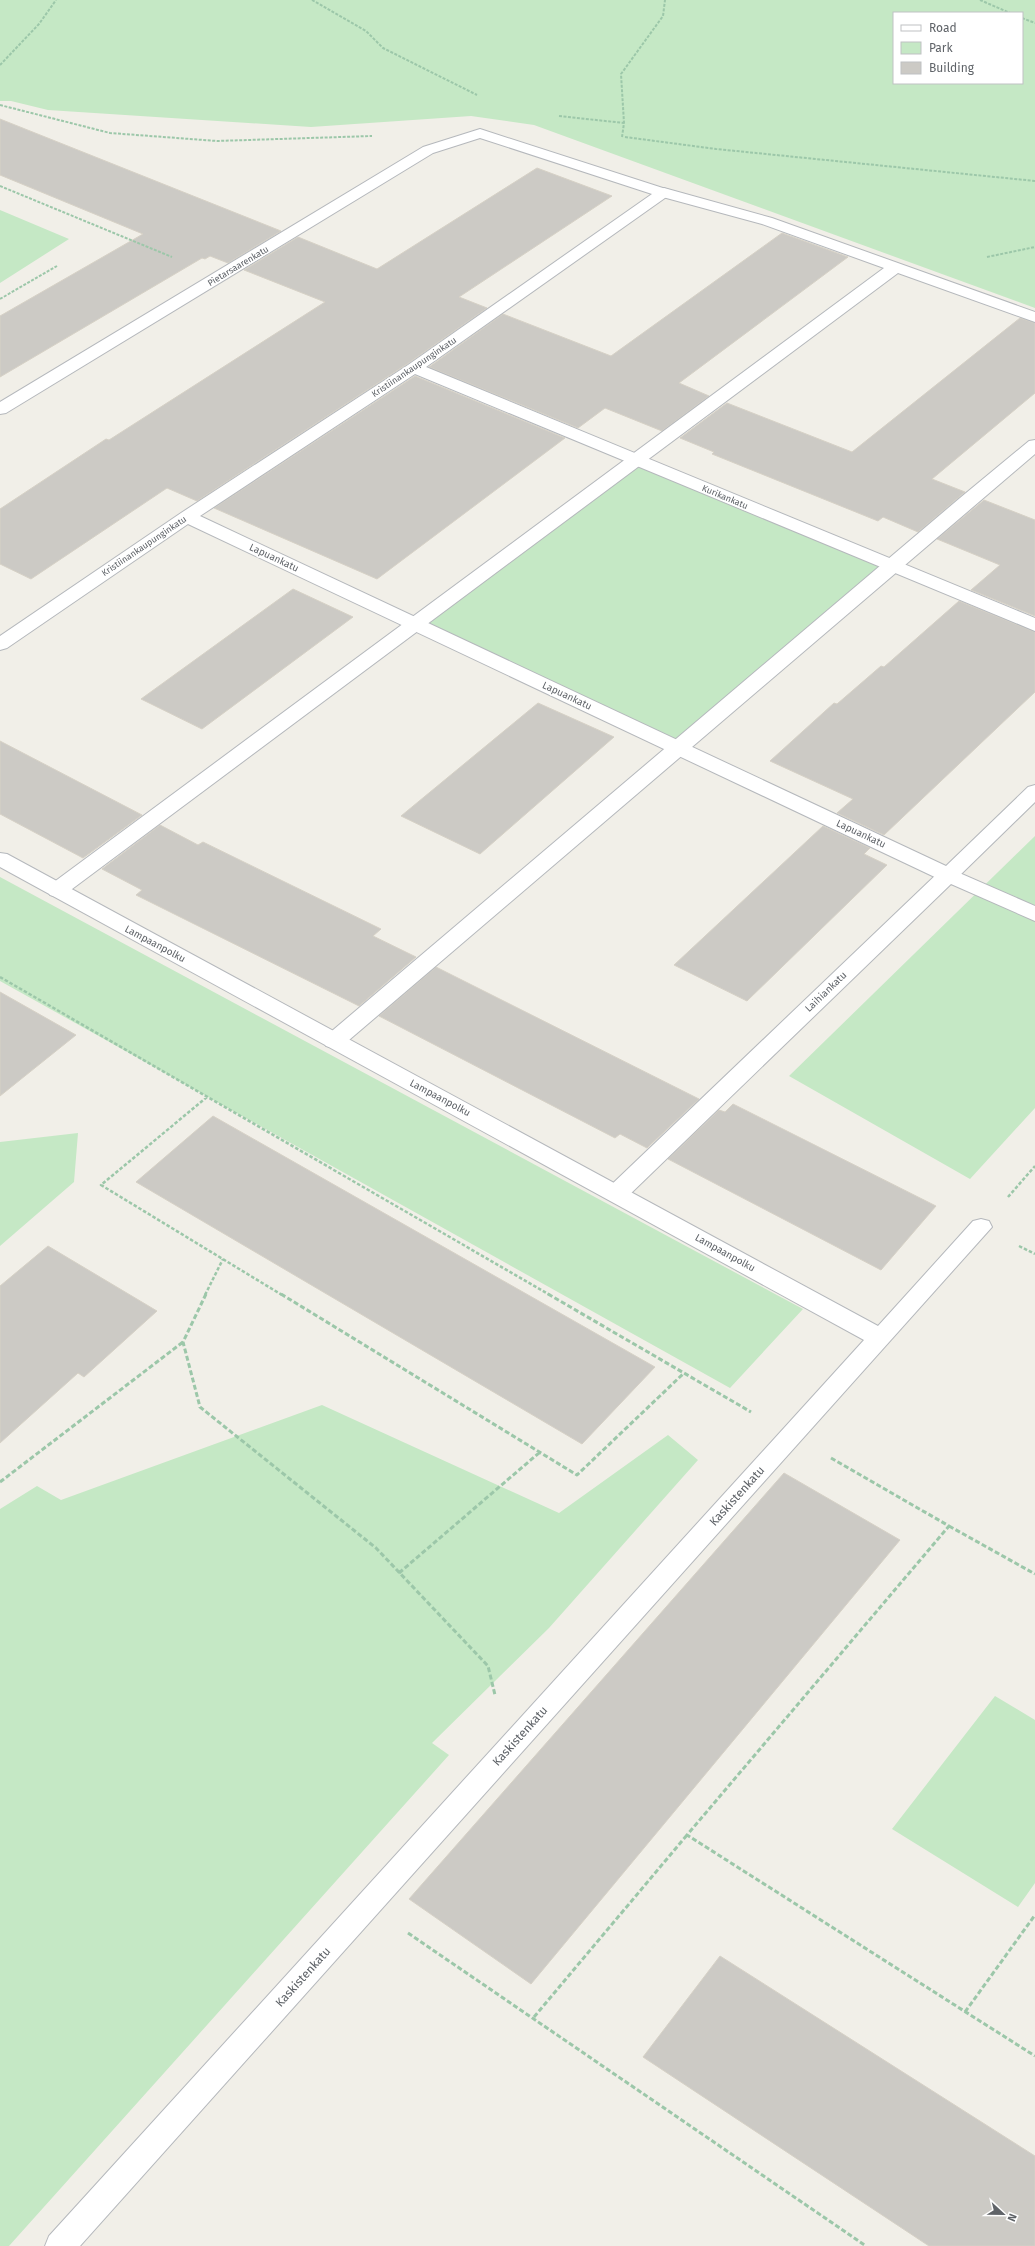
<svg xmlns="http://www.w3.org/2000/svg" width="1035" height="2246" font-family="'Fira Sans',sans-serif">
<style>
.green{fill:#c5e8c5;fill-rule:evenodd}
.building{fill:#cccac5;stroke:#d6d1c6}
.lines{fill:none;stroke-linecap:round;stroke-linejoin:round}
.service-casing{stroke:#b5b8bc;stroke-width:2}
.minor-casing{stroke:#b5b8bc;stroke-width:2}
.path-far2{stroke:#9cc7a9;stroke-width:2;stroke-dasharray:3 1.5;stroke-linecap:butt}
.path-far1{stroke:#9cc7a9;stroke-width:2.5;stroke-dasharray:3.5 2;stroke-linecap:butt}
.path{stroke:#9cc7a9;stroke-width:3;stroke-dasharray:5 2.5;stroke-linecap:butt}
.service{fill:#fff;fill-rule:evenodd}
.minor{fill:#fff;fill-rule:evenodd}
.labels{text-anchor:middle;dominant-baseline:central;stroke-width:3;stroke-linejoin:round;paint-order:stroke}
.far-street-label{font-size:9px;fill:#5f6368;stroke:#fff}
.street-label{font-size:10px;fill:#5f6368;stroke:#fff}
.near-street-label{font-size:12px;fill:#5f6368;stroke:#fff}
</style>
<rect width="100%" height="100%" fill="#f1efe8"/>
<!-- green -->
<path class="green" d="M0,0H1035V308L534,125L471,116L311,127L48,110L11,101H0ZM894,13H1022V83H894Z
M0,210L69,239L0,283Z
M636,460L891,566L678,748L415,624Z
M1035,836V1108L970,1179L789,1076Z
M0,877L803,1309L730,1388L0,981Z
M78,1133L74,1182L0,1246V1142Z
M322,1405L559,1513L668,1435L698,1460L549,1628L432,1743L449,1755L9,2246H0V1509L37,1486L61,1500Z
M995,1696L1035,1720V1883L1018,1907L892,1829Z"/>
<!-- building -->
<path class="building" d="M0,119L281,231L228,263L210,256L205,259L202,258L0,377V316L143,234L0,175Z
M537,168L612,196L459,297L487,308L407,364L197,501L167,488L31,579L0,564V509L106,439L109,440L325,302L244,270L298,237L377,269Z
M782,233L848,257L679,383L709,396L662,431L605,408L578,428L429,367L503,314L611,356Z
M1020,318L1035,323V393L932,479L965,492L918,532L883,517L878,521L712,454L714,452L680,438L727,403L852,452Z
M415,376L565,438L377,579L214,508Z
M984,500L1035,520V616L971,590L1000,565L937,539Z
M293,589L353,617L202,729L141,699Z
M959,601L1035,632V692L884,835L837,813L853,799L770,761L834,703L837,704L881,666L884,667Z
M538,703L614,737L480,854L401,816Z
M0,741L142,815L83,858L0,814Z
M160,825L198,845L203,842L381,929L373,936L416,957L359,1006L136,895L142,890L102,869Z
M823,826L870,848L864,854L887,865L747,1001L674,965Z
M436,967L699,1099L647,1148L620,1134L615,1138L379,1016Z
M0,992L76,1035L0,1096Z
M733,1104L753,1114L936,1206L881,1270L668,1159L719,1110L725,1112Z
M213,1116L655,1367L582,1444L136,1182Z
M48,1246L157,1311L84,1377L78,1373L0,1443V1286Z
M784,1473L900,1540L531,1984L409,1899Z
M720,1956L1035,2156V2246H929L643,2057Z"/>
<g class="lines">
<defs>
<path id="service" d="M664,188L772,218L1035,312V322L898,273L64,895L57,897L50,895L47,890L50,885L884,268L762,224L659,196L656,193L659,190Z
M1035,440V454L342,1046L334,1048L326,1046L323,1041L326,1036L960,498L1029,441Z
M948,868L1035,906V921L951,884L625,1199L617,1201L609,1199L606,1193L609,1187L941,870Z"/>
<path id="minor" d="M480,129L669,190L672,193L426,367L1035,618V631L415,374L200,516L946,866L1028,787L1035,785V802L955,880L948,882L941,880L188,524L7,648L0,650V636L181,513L408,365L652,194L480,138L433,153L6,413L0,414V402L423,147Z
M0,853L7,854L878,1326L973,1221L981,1219L989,1221L992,1227L80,2246H45L49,2236L864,1340L0,867Z"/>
</defs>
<!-- service casing -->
<use href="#service" class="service-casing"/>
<!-- minor casing -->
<use href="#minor" class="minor-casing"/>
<!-- path-far2 -->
<path class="path-far2" d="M312,0L366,31L383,48L477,95
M980,0L1010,13
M1022,18L1035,23
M0,65L39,24L56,0
M0,105L110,133L217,141L372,136
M559,116L624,123
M622,137L624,123L621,74L663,16L665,0
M625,137L716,149L1035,181
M0,186L172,257
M987,257L1035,247
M0,299L57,266"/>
<!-- path-far1 -->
<path class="path-far1" d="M0,977L550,1295
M207,1097L101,1185L282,1295
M1008,1197L1035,1166
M1019,1246L1035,1254
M205,1295L223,1259"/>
<!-- path -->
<path class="path" d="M206,1294L183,1342L200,1407L376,1548L488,1666L495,1695
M281,1294L577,1475L684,1373
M548,1294L751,1412
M831,1458L949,1526L687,1835L1035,2056
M0,1482L183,1342
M949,1526L1035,1574
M399,1573L540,1452
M408,1933L866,2246
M965,2012L1035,1915
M534,2017L687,1835"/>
<!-- service -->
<use href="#service" class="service"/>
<!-- minor -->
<use href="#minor" class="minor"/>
</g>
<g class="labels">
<!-- far-street labels -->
<g class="far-street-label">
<text transform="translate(238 266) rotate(-31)">Pietarsaarenkatu</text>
<text transform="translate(414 367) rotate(-34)">Kristiinankaupunginkatu</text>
<text transform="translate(725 497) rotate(23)">Kurikankatu</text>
<text transform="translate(144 546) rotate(-34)">Kristiinankaupunginkatu</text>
</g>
<!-- street labels -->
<g class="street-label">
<text transform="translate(274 558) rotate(25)">Lapuankatu</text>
<text transform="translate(567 696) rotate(25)">Lapuankatu</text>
<text transform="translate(861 834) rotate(25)">Lapuankatu</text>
<text transform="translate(155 944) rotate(28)">Lampaanpolku</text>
<text transform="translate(826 992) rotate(-44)">Laihiankatu</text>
<text transform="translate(440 1098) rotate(28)">Lampaanpolku</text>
<text transform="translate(725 1253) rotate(29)">Lampaanpolku</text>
</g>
<!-- near-street labels -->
<g class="near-street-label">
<text transform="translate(737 1496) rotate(-48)">Kaskistenkatu</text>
<text transform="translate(520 1736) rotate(-48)">Kaskistenkatu</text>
<text transform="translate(303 1977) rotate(-48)">Kaskistenkatu</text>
</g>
</g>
<!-- legend -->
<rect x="893" y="12" width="130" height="72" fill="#ffffff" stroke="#bfc1c3"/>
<rect x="901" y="25" width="20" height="6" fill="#ffffff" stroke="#bfc1c3"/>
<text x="929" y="32" font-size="12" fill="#5f6368">Road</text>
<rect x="901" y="42" width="20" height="12" fill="#c5e8c5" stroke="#bfc1c3"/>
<text x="929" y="52" font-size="12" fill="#5f6368">Park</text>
<rect x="901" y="62" width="20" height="12" fill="#cccac5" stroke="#bfc1c3"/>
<text x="929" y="72" font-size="12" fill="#5f6368">Building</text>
<!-- north arrow -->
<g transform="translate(1003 2214) rotate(112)" stroke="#ffffff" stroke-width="3" paint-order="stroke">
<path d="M0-3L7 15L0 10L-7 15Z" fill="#5f6368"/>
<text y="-6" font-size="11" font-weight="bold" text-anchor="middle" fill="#5f6368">N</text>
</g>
</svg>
